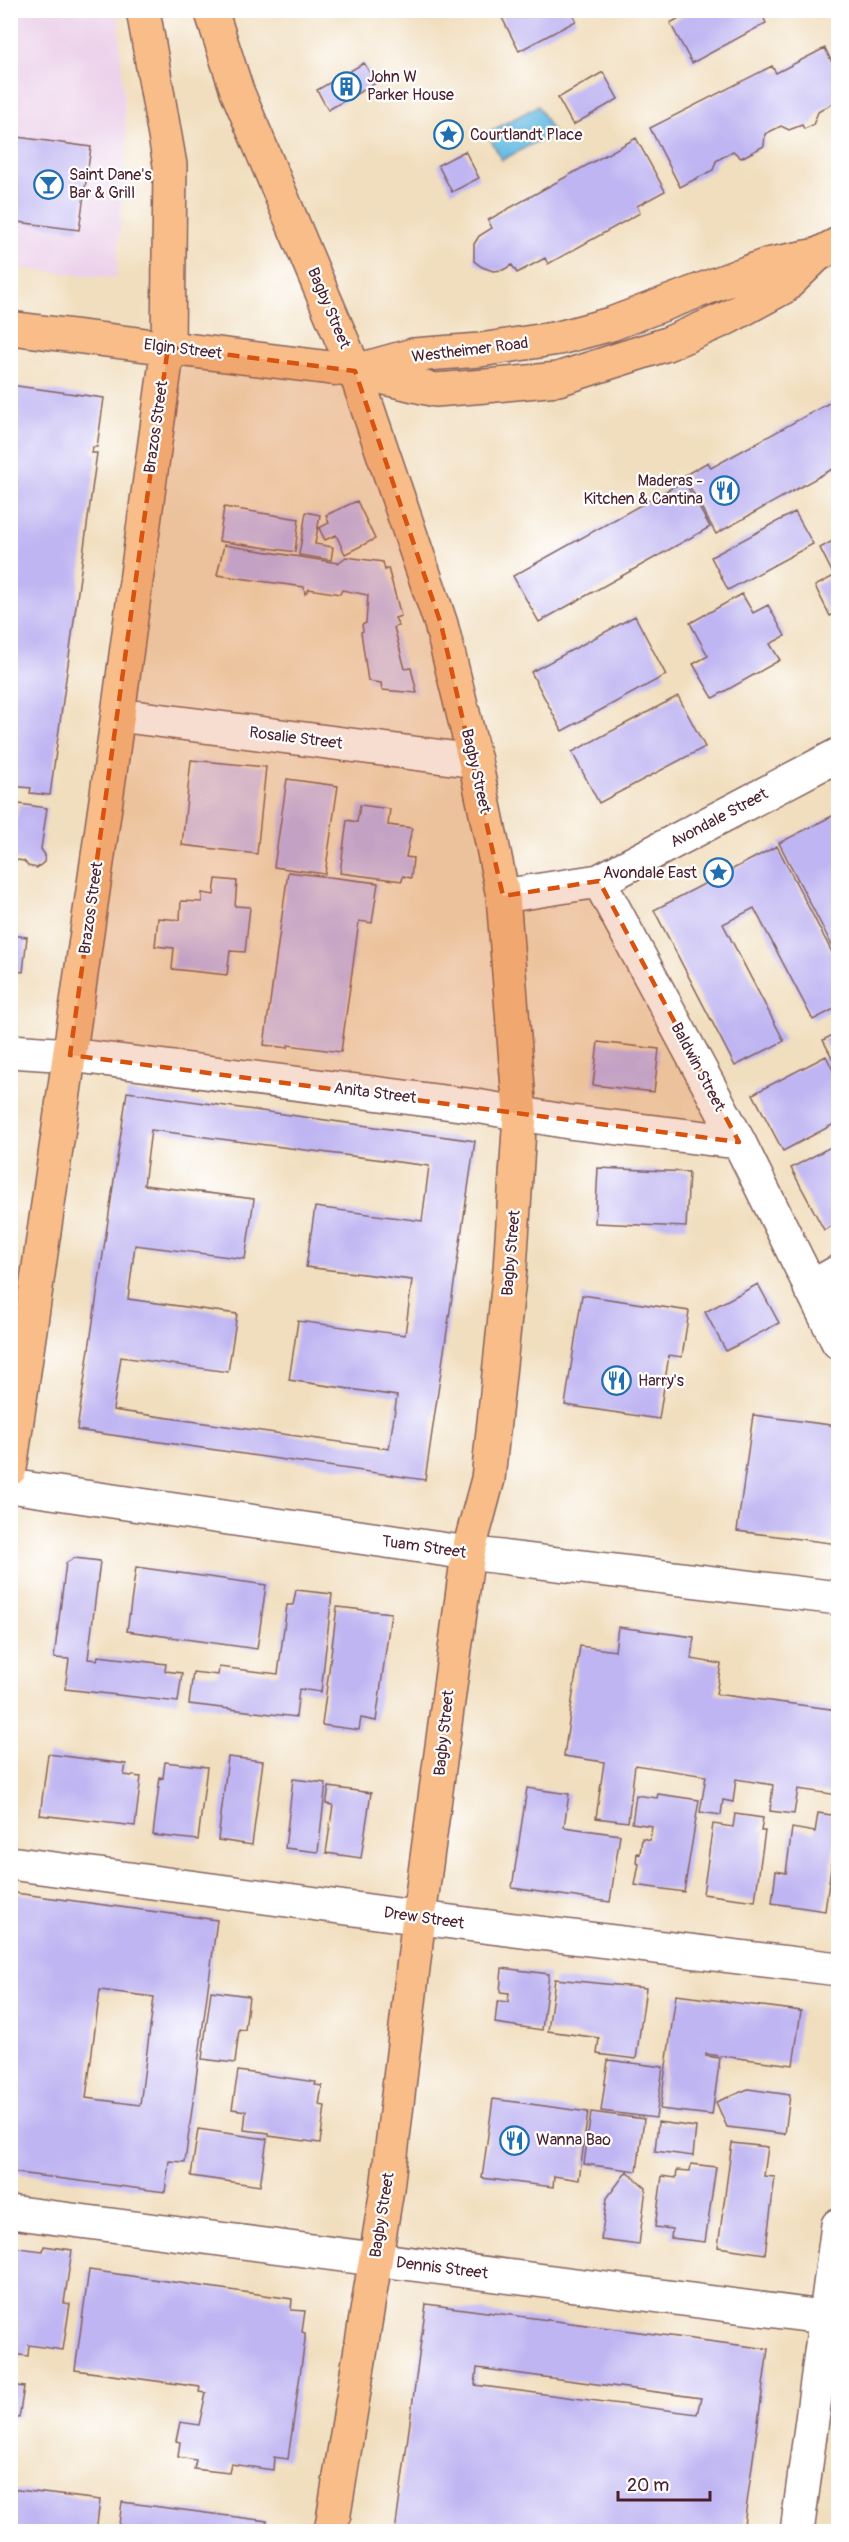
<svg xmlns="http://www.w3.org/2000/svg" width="849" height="2542" font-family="Pangolin,sans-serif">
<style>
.built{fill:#ecd1ea}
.water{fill:#66bce3;stroke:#586e87;stroke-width:1.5}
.building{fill:#bfb5f2;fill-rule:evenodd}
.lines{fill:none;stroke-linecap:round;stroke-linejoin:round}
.minor-casing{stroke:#84625e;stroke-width:36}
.major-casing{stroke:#84625e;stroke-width:36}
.highway-casing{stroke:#84625e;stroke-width:36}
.minor{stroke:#fff;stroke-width:33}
.major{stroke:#f8bd89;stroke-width:33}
.highway{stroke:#f8bd89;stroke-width:33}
.marked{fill:#d8530f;fill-opacity:0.2;stroke:#d8530f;stroke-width:4.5;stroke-dasharray:12 8;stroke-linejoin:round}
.labels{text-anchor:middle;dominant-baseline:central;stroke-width:4.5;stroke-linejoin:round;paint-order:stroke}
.poi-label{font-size:16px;fill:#4a1f2b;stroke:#fff;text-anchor:start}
.street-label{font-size:16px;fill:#4a1f2b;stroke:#fff}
</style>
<rect width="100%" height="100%" fill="#fff"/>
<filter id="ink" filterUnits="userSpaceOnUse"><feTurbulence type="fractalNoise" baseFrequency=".0167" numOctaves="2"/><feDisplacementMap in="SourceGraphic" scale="12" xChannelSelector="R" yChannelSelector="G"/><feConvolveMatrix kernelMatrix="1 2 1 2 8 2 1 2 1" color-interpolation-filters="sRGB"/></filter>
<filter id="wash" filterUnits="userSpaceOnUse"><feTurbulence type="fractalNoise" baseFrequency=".008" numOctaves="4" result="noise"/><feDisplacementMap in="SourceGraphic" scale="24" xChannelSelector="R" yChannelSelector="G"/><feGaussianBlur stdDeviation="1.35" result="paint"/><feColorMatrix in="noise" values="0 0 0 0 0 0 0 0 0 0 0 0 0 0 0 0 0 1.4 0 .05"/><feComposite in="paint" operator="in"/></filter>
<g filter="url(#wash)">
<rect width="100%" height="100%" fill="#f1debe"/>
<!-- built -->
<path class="built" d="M10,11H118L127,146L116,278L11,268Z"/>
<!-- water -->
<path class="water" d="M538,106L553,133L502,160L487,133Z"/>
<g id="blocks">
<!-- building -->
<path class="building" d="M498,10H571L576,21L519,51Z
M694,10H760L766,23L692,63L670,23Z
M825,48L838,75V105L833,103L818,112L813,125L804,129L802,125L789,130L781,126L765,134L764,146L741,158L733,151L716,161L713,170L680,187L650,128L772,66L776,73Z
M364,63L376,83L328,110L317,90Z
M603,72L618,99L573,125L558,98Z
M10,136L91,147L79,230L10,221Z
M636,138L665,191L637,206L640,213L548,264L545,258L517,273L512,265L503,270L493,271L482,267L474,261V244L479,236L492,228L488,220Z
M465,151L479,178L452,192L438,165Z
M10,385L104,398L97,447H93L92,453H97L50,795L30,793L31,788L10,786Z
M838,398V466L716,534L686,480L688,479L685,475L708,462L711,468Z
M684,481L710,527L539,622L513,576Z
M357,501L375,539L345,554L336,535L325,540L319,528L329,523L326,515Z
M224,507L299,519L295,552L219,541Z
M306,512L320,515L315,544L333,547L331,560L299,555Z
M795,512L813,544L728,590L711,557Z
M838,538V612L830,616L815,586L834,576L820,548Z
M224,545L338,563L346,557L383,562L385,570L388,568L401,616L395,618L399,626L394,627L405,669L411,668L417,693L382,690L381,683L368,681L361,632L363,631L362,625L366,623L368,595L342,590L340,594L309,589L305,594L304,587L217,575Z
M742,594L753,613L768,605L785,636L770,644L780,660L713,698L693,664L708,656L690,623Z
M635,616L666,675L562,731L531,672Z
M678,696L705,747L599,803L572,752Z
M191,760L266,767L257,854L182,845Z
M287,779L338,786L325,874L274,867Z
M19,804L47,808L41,849L45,855L44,862L37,868L28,866L24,861L10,859V817L17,818Z
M360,805L390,809L388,825L412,828L406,857L413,858L411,878L403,876L402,881L340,873L347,820L357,822Z
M838,813V957L779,843Z
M777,846L838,964V1007L813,1020L754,908L723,924L784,1041L735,1066L654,910Z
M288,872L378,883L372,923L359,921L341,1052L288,1045V1048L264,1045Z
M216,879L237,881L235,906L250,907L245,952L230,951L227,975L172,969L174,948L155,946L158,918L180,920L181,901L202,902V893L214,895Z
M10,935L27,937L23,972L13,971L12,980Z
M838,1032V1069L823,1040Z
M598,1042L659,1049L654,1092L593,1085Z
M826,1056L838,1080V1122L783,1151L753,1094Z
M127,1092L475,1141L425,1480L77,1430ZM151,1130L429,1166L422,1221L315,1207L306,1267L412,1280L405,1335L298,1321L289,1380L397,1396L389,1449L113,1410L121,1357L228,1372L237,1314L128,1299L135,1245L245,1259L254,1199L144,1185Z
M838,1143V1223L824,1230L791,1168Z
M598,1168L689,1172L686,1227L595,1223Z
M758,1284L779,1323L726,1351L705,1312Z
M582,1295L689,1311L682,1357L669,1355L659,1419L565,1405Z
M753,1415L838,1426V1544L737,1531Z
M74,1558L100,1561L88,1659L97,1660L98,1656L166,1664L165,1671L182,1673L178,1702L65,1689L69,1659L54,1658L66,1563Z
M136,1567L266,1585L257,1649L127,1631Z
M296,1590L332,1594L321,1692L299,1689L296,1717L189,1704L193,1672L218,1675L219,1667L278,1674L287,1605H293Z
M337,1607L391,1613L376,1721L361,1718L359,1730L322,1725Z
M618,1627L694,1637L691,1659L721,1664L716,1694L838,1710V1795L798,1789L794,1814L770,1811L773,1785L736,1779L733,1802L723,1800L721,1815L700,1812L706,1776L635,1765L628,1822L596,1818L604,1762L564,1756L580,1646L615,1651Z
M48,1754L126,1764L124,1775L141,1777L135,1826L40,1815Z
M228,1757L263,1761L252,1845L218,1840Z
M165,1762L207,1767L198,1840L153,1835L160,1777L163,1778Z
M293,1779L326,1783L318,1852L285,1848Z
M329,1787L371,1793L361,1858L326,1853L333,1805L326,1804Z
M527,1788L569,1794L564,1827L620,1835L610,1902L512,1888Z
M658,1794L699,1800L684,1892L635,1885L639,1864L636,1863L637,1853L640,1854L642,1838L650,1840L652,1826L632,1823L636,1795L657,1798Z
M818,1813L838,1816L825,1911L772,1903L776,1871L786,1873L792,1828L815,1832Z
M735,1814L763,1818L761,1831H765L755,1901L703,1894L713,1824L733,1827Z
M15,1893L217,1920L185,2162L169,2161L165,2192L10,2172V1928ZM100,1990L154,1997L140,2105L86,2098Z
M502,1968L549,1974L542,2030L495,2023L497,2004L499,2001L508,2002L509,1993L500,1992Z
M555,1979L646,1988L636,2059L597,2054L599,2038L548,2031Z
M211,1991L249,1996L245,2030L239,2029L235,2063L202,2059Z
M676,1995L801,2011L793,2065L706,2054V2056L720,2058L712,2115L660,2109Z
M608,2060L663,2067L656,2118L601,2111Z
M238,2071L316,2082L315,2085L322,2086L319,2105L325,2106L320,2143L269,2136V2133L244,2130L246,2111L232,2109Z
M748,2089L790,2095L785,2134L727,2127L716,2102Z
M493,2099L588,2112L579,2180L554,2176L553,2187L482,2178Z
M591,2112L644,2119L637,2171L584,2164Z
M658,2122L696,2127L693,2156L655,2151Z
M198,2129L267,2139L260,2186L191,2176Z
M732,2143L768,2147L764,2176L775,2177L765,2254L718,2247Z
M691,2164L716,2167L705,2242L671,2238L672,2229L655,2227L662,2176L676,2178L677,2170L690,2171Z
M627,2171L646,2188L639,2245L601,2240L607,2198Z
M44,2246L72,2250L64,2303L70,2304L63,2350L29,2345L28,2356L10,2354V2247L43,2251Z
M89,2270L292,2299L291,2310L305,2311L302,2332L305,2333V2340L288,2459L274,2457L273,2470L231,2464L229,2473L194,2469L196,2460L178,2457L180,2442L176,2441L180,2422L199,2425L206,2393L199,2392L200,2387L75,2370Z
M426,2304L768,2349L743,2532H395ZM477,2368L701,2398L697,2414L475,2385Z
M10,2385L24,2387L19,2418L10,2417Z
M10,2489L100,2500L96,2532H10Z
M122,2502L267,2521L265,2532H118Z"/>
</g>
</g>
<g filter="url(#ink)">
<use href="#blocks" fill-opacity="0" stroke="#84625e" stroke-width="1.5"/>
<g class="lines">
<defs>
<path id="minor" d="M118,715L475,761
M599,881L739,1142L838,1342
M503,896L599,881L838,755
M10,1051L70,1055L476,1106L569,1122L739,1142
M810,1288L838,1272
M10,1486L468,1553L838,1598
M10,1863L474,1925L838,1969
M10,2212L838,2319
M797,2532L838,2225"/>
<path id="major" d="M211,10L237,91L355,371L441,624L475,761L503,896L520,1114L510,1269L488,1479L468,1553L419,1917L387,2189L331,2532
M10,328L355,371L435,390L486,386L558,379L667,344L727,318L784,287L817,255
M359,370L413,355L480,350L559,338L611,324L767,265L817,255L838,244
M10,1469L110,772L168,347"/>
<path id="highway" d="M143,10L170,165L168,347"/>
</defs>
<!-- minor casing -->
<use href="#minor" class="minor-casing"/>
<!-- major casing -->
<use href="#major" class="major-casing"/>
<!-- highway casing -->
<use href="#highway" class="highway-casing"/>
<!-- minor -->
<use href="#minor" class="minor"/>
<!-- major -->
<use href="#major" class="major"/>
<!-- highway -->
<use href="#highway" class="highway"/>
</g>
</g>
<!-- marked area -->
<path class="marked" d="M168,347L355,371L441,624L503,896L599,881L739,1142L70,1055Z"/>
<!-- icons -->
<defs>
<symbol id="building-ring" viewBox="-11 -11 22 22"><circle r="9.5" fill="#fff" stroke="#1f6fb2" stroke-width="1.5"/><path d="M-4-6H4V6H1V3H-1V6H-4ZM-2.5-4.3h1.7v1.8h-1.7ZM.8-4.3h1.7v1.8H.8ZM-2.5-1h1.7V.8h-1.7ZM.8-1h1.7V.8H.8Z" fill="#1f6fb2"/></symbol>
<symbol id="sight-ring" viewBox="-11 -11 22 22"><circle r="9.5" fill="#fff" stroke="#1f6fb2" stroke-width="1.5"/><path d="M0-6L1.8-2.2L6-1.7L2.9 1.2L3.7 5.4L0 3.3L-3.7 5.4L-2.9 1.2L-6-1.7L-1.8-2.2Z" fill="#1f6fb2"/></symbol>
<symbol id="bar-ring" viewBox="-11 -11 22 22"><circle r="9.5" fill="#fff" stroke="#1f6fb2" stroke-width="1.5"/><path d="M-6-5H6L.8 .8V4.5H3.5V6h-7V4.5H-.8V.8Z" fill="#1f6fb2"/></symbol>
<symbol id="restaurant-ring" viewBox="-11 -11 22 22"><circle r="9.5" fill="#fff" stroke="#1f6fb2" stroke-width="1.5"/><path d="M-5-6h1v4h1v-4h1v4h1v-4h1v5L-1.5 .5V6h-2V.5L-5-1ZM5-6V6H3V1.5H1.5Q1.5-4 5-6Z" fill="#1f6fb2"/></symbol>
</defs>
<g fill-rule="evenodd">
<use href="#building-ring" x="330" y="70" width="33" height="33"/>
<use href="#sight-ring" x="432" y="118" width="33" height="33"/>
<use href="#bar-ring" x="32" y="168" width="33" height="33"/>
<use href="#restaurant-ring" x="708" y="474" width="33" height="33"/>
<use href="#sight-ring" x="702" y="856" width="33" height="33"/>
<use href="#restaurant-ring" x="600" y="1364" width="33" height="33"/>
<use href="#restaurant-ring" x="498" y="2124" width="33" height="33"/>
</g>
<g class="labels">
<!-- poi labels -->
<g class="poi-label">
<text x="367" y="77">John W<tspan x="367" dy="18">Parker House</tspan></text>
<text x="470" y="135">Courtlandt Place</text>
<text x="69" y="175">Saint Dane's<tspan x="69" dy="18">Bar &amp; Grill</tspan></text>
<text x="703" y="481" text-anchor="end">Maderas -<tspan x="703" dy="18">Kitchen &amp; Cantina</tspan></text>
<text x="697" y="873" text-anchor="end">Avondale East</text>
<text x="638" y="1381">Harry's</text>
<text x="536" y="2140">Wanna Bao</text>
</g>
<!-- street labels -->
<g class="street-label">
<text transform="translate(329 308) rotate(67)">Bagby Street</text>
<text transform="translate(183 349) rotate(7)">Elgin Street</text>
<text transform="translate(470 350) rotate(-7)">Westheimer Road</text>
<text transform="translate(156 427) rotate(-82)">Brazos Street</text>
<text transform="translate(296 738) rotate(7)">Rosalie Street</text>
<text transform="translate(476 771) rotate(77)">Bagby Street</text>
<text transform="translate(719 818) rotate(-28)">Avondale Street</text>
<text transform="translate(91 908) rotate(-82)">Brazos Street</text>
<text transform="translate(698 1067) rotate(62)">Baldwin Street</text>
<text transform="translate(375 1093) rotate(7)">Anita Street</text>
<text transform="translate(511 1253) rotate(-85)">Bagby Street</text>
<text transform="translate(424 1547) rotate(8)">Tuam Street</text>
<text transform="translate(444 1733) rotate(-84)">Bagby Street</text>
<text transform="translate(424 1918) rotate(8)">Drew Street</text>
<text transform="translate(382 2215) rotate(-81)">Bagby Street</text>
<text transform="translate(442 2268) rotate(7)">Dennis Street</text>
</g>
</g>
<!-- margin -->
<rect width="849" height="2542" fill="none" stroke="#fff" stroke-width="36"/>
<!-- scale -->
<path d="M618 2491v9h92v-9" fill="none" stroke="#4a1f2b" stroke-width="3"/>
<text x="627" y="2491" font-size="18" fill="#4a1f2b" stroke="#ffffff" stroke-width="4.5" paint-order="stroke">20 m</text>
</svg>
